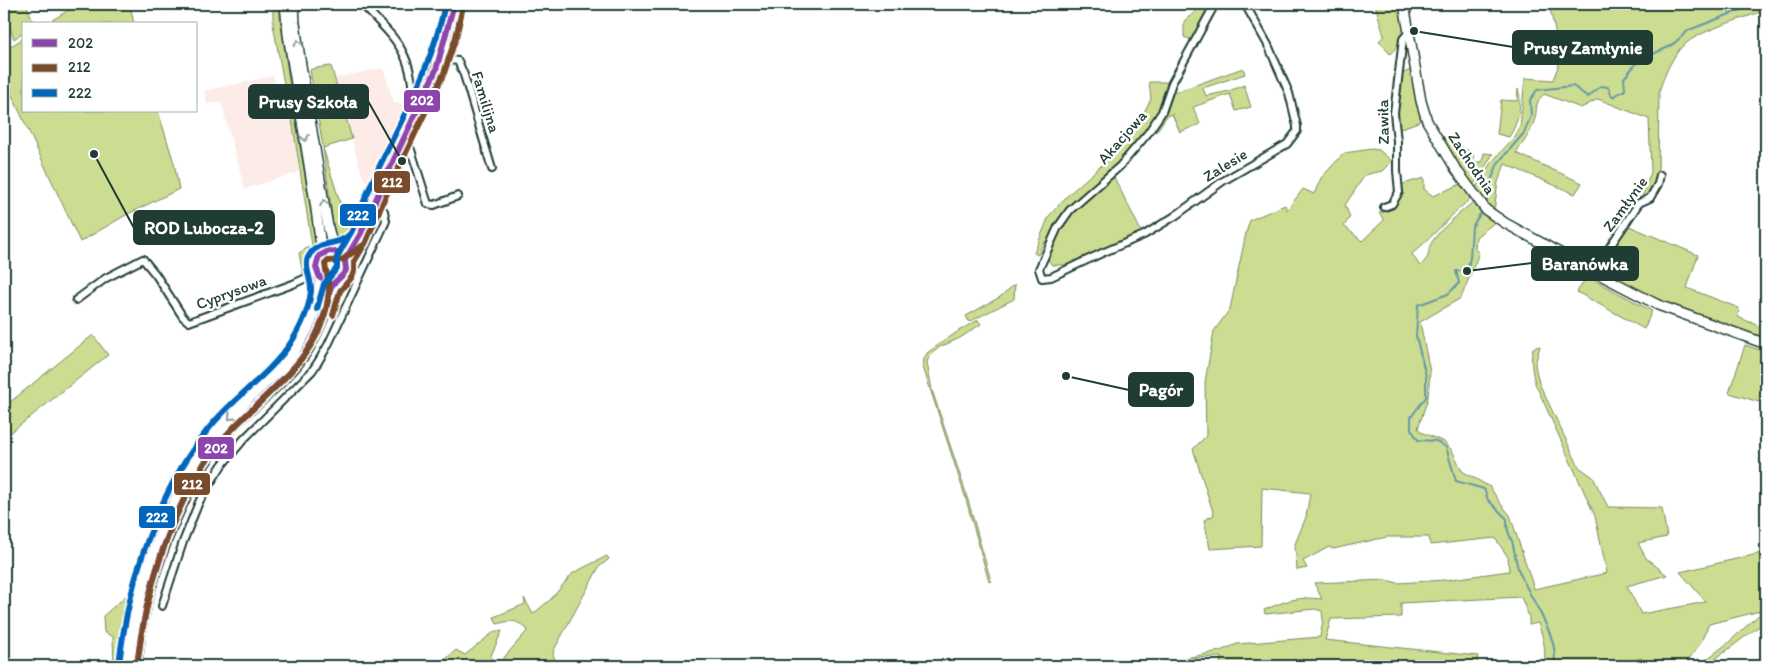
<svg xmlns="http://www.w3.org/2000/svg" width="1770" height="670" font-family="Itim,sans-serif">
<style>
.built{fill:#fcebe6}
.green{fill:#ccdc90;stroke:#768c62}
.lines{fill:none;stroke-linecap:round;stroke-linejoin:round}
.stream{stroke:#6598a8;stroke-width:2}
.street-casing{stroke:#1f3d34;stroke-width:10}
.secondary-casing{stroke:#1f3d34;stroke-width:12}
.street{stroke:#fff;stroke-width:6}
.secondary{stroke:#fff;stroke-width:9}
.bus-1-casing{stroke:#fff;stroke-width:10}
.bus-2-casing{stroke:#fff;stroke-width:10}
.bus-3-casing{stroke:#fff;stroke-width:10}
.bus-1{stroke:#8e44ad;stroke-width:6}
.bus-2{stroke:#7a4b2a;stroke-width:6}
.bus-3{stroke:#0065bd;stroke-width:6}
.oneway{stroke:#8f9e9a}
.labels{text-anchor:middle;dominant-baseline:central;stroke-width:5;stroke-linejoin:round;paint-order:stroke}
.street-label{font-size:16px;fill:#1f3d34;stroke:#fff}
.leader{fill:none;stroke:#1f3d34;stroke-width:2}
.callout-dot{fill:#1f3d34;stroke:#fff;stroke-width:2}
.callout{fill:#1f3d34;stroke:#1f3d34;stroke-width:2}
.callout-label{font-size:18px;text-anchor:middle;font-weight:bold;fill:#fff}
.line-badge{stroke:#fff;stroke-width:2}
.badge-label{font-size:14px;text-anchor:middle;font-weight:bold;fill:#fff}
</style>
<rect width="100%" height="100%" fill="#fff"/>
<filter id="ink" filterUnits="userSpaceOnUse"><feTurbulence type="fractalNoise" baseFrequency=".02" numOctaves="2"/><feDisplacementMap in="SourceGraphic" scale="10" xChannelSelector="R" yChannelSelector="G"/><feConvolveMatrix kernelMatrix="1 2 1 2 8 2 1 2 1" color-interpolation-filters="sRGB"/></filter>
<g filter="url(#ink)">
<!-- built -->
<path class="built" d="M383,68L394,103H404L400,120L371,185L368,184L362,175L335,78Z
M273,76L279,90L287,89L299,172L245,189L221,102L207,104L204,91Z"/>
<!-- green -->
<path class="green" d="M4,4H26L34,24H24V32L14,39L4,14Z
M78,4H130L134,24H46Z
M273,4H280V18L290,88L317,248C311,256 309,268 303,274L299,253L312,245L287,89H285L273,24Z
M1202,4H1214L1192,40L1184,37V21L1202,6Z
M1375,4H1400C1404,28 1410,36 1390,54L1379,41L1384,36Z
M1549,4H1766V10C1743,19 1694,31 1679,50C1670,62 1663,78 1659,92L1658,177C1654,188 1651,195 1641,200L1651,172L1649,119L1598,99L1581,108L1544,94C1534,104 1538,106 1535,118C1532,131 1523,143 1516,153L1582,183L1575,194L1505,164L1498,182L1494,211L1479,196L1476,187L1490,164L1516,135L1520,127L1525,78L1553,80L1561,58Z
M24,38V111H158L174,163L179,189L126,215L80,242L4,78V50Z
M331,66L352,139L323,148L351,238L343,244L339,243L334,231L323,147L310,70L315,68Z
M1243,68L1245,74L1203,88L1206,96L1229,91L1244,85L1251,107L1236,111L1230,94L1193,107L1200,124L1180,132L1172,114L1167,116L1156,132L1154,128L1173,93Z
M1413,69L1423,120L1397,130L1394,112L1399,75Z
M1149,82H1170L1157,114L1146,131L1119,163L1068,208L1052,236L1044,243L1038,255L1034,253L1049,216L1068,195L1111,157L1138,123L1151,99Z
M1518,89C1523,105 1518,123 1509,137L1497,134L1501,100L1517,101Z
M1430,119C1435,124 1438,131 1442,135C1450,143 1463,147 1473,153L1474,162H1482L1484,153L1493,154L1475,183L1471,185L1469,184Z
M1372,149L1379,150L1392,161L1382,171L1365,175L1345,205L1350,217L1344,226L1362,241L1384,220L1379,213L1394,209L1391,205L1400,185L1424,178V189L1433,196L1461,184L1470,199C1449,216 1433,237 1412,254L1420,266C1433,254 1426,252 1432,242C1438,231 1462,211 1472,203L1479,210L1495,222L1476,237L1475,249L1479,253L1461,298L1420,322L1430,372L1428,398L1418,428L1421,432L1444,442L1452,450L1462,471L1490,487L1500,503L1510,515L1534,589L1607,573L1595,516L1535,383C1532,371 1530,360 1533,348L1540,346L1535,365L1539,383L1579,467L1593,477L1608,507L1662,508L1667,537L1638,543L1646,558L1667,575L1627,586L1641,614L1706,602L1680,572L1766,552V621L1706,666H1698L1729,642L1764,610L1709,624L1700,644L1684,666H1644L1641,658L1617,666H1544C1546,649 1544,640 1538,623L1529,625V617L1521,597L1401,603V617L1331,619L1325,640L1478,656L1477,666H1322L1314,664L1311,666H1220L1221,657L1186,658L1220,651L1237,644L1320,637L1323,620L1322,611L1315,609L1265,614L1264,610C1285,601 1298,596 1322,599L1314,583L1386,580L1398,583L1445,580L1509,571L1508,557L1495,538L1430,545L1429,537H1387L1333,549L1329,547L1303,561L1307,568L1297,570L1295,544L1306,517L1310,493L1262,488L1261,546L1210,549L1204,520L1214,515L1193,449L1206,436L1205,382L1214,331L1230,309L1246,233L1250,220L1285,205L1287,210L1303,189L1314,194L1321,178L1344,153Z
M1113,175L1142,233L1073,265H1052L1048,260L1054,241L1074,209Z
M1629,226L1698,255L1687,288L1739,308L1738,317L1766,329V341L1659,301L1597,269L1598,264L1617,243Z
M324 267a7 7 0 1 1 14 0a7 7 0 1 1-14 0Z
M1587,276L1652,311L1644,329L1577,292Z
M1015,284L1014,299L969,322L966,316L1000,297Z
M978,320L981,324L960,338L940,347L930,355L927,362L932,390L966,493L991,581L989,582L965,496L923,367L924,359L927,353L960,330Z
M93,335L108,355L4,438V407Z
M1745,345L1766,352V404L1729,393Z
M607,556L609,559L599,567L554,650L553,654L557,666H438L456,650L465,655L495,631H502L490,658L501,661L528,630C515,619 513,620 497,624L494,617L525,604L524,598L533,614L551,599L573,573Z
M127,595L136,597L126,636L125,666H114L113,637L104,632L103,616Z"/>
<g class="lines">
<!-- stream -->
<path class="stream" d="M378,179L393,146
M1486,205L1491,181L1498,163L1524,133L1531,116L1530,100L1537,90L1573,86L1588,97L1601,86L1608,87L1612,97L1625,90L1624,78L1639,60L1671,46L1689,30L1756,4
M1482,211L1472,227L1470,258L1467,271H1456L1459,283L1448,294L1418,305L1416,336L1426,376V397L1411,417V429L1418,440L1436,441L1446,447L1456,481L1484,489L1488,500L1507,519C1507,530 1508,532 1512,541C1515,551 1515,561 1519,571C1528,596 1563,641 1553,666"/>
<defs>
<path id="street" d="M362,4C376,20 395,35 404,55C412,71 413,91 414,108L418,110
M1215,4L1172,83L1162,112L1148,133L1120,166L1070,210L1058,227L1039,269L1042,278L1051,277L1102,253L1144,235L1175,216L1223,181L1287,144L1297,131V126L1289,93L1268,45L1245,4
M440,59L458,61L464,75L492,169
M402,143L410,147L412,153L428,204L434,205L458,196
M1384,207L1392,204L1399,192L1397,171V141L1394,113L1403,39L1409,32
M1589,269L1605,254L1639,203L1650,198L1658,184L1660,175
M76,300L106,278L143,259L156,275L183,317L189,322L293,284L317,273
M162,606L183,542L199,502L207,488L222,465L244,439L312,371L318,362L328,345L386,221L384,211L373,204"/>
<path id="secondary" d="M285,4L288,34L315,202L322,254
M294,4L295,23L300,59L328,227L334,251
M1404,4L1421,101L1427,121L1455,168L1486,210L1505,223L1589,269L1658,305L1766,344
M316 266a15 15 0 1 1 30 0a15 15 0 1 1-30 0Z
M345,260C362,237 370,210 382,184C399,146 420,109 436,70C444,49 449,26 454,4
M128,666C132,595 170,490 215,435C237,408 263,386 287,362C307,335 320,312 320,278
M137,666C142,590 181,483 233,427C258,401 290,379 309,348C316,336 322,323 326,310C329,300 330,290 336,281"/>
</defs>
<!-- street casing -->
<use href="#street" class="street-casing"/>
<!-- secondary casing -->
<use href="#secondary" class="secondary-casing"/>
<!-- street -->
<use href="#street" class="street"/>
<!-- secondary -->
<use href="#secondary" class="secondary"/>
<defs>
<path id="bus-1" d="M345,260L361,233L389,170L436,70L454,4
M320,278L316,267L319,256L329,251L338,252
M137,666C145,593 169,510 214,450C240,417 274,392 300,360C312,345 321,327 326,309C328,302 328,294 331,287C335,280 343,277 346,270L345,260"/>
<path id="bus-2" d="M333,315L340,291L352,277L354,271V262L366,242
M137,666C145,595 167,520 207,459C245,403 325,366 329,290C329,280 326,273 325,264L328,261L342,260L365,244L390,186L444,73L456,37L463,6"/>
<path id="bus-3" d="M317,309L324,284L337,268V257L350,234
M119,665C128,583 157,491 210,427C234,397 268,376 290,344C300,329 309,310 311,291C312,279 302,264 310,254C321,239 338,247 350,234C353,231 354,224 356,220C362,206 368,192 374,178C401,119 432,68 445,4"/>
</defs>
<!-- bus-1 casing -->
<use href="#bus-1" class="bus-1-casing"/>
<!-- bus-2 casing -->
<use href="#bus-2" class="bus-2-casing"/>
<!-- bus-3 casing -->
<use href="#bus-3" class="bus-3-casing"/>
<!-- bus-1 -->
<use href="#bus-1" class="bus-1"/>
<!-- bus-2 -->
<use href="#bus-2" class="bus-2"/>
<!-- bus-3 -->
<use href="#bus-3" class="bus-3"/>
</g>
<!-- one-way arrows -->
<defs><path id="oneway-chevron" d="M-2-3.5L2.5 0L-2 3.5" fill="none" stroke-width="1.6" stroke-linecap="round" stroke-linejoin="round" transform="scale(1.25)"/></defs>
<g class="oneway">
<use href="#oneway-chevron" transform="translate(298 43) rotate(-99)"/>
<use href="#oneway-chevron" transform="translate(305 138) rotate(81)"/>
<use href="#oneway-chevron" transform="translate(324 203) rotate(-99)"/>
<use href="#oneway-chevron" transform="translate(231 417) rotate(134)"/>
</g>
</g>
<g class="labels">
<!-- street labels -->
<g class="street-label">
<text transform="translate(486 102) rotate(73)">Familijna</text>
<text transform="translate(1383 122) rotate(-91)">Zawiła</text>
<text transform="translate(1122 137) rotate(-49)">Akacjowa</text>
<text transform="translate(1472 163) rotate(56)">Zachodnia</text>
<text transform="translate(1225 165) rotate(-32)">Zalesie</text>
<text transform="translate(1625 204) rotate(-54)">Zamłynie</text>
<text transform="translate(231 292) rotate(-20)">Cyprysowa</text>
</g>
</g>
<!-- callouts -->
<path class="leader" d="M1414 31L1513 47M402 161L368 101M94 154L134 228M1467 271L1532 263M1066 376L1129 390"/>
<g class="callout-dot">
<circle cx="1414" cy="31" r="5"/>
<circle cx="402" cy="161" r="5"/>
<circle cx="94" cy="154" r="5"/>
<circle cx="1467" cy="271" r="5"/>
<circle cx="1066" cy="376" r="5"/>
</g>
<g class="callout">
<rect x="1513" y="31" width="139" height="33" rx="5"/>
<rect x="249" y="85" width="119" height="33" rx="5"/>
<rect x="134" y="211" width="140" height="33" rx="5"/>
<rect x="1532" y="247" width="106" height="33" rx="5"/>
<rect x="1129" y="373" width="64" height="33" rx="5"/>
</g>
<g class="callout-label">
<text x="1583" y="54">Prusy Zamłynie</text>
<text x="308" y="108">Prusy Szkoła</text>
<text x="204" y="234">ROD Lubocza-2</text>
<text x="1585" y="270">Baranówka</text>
<text x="1161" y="396">Pagór</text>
</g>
<g class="line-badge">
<rect x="403" y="89" width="38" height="24" rx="5" fill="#8e44ad"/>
<rect x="373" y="170" width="38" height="24" rx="5" fill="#7a4b2a"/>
<rect x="339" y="203" width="38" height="24" rx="5" fill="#0065bd"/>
<rect x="197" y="436" width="38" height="24" rx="5" fill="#8e44ad"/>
<rect x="173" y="472" width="38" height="24" rx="5" fill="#7a4b2a"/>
<rect x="138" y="505" width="38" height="24" rx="5" fill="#0065bd"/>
</g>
<g class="badge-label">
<text x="422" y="105">202</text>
<text x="392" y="187">212</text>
<text x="358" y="220">222</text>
<text x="216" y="453">202</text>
<text x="192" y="489">212</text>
<text x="157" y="522">222</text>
</g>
<!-- margin -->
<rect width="1770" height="670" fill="none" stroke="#fff" stroke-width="20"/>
<rect x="10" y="10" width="1750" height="650" fill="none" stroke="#1f3d34" stroke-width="2" filter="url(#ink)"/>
<!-- legend -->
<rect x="22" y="22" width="175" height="90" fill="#ffffff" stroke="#a5b1ae"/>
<rect x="32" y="39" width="25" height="8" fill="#8e44ad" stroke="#a5b1ae"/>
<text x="68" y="48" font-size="15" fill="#1f3d34">202</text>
<rect x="32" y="64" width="25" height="8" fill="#7a4b2a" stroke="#a5b1ae"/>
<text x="68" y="72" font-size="15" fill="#1f3d34">212</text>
<rect x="32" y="89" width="25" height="8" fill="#0065bd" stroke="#a5b1ae"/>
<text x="68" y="98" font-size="15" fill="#1f3d34">222</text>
</svg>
